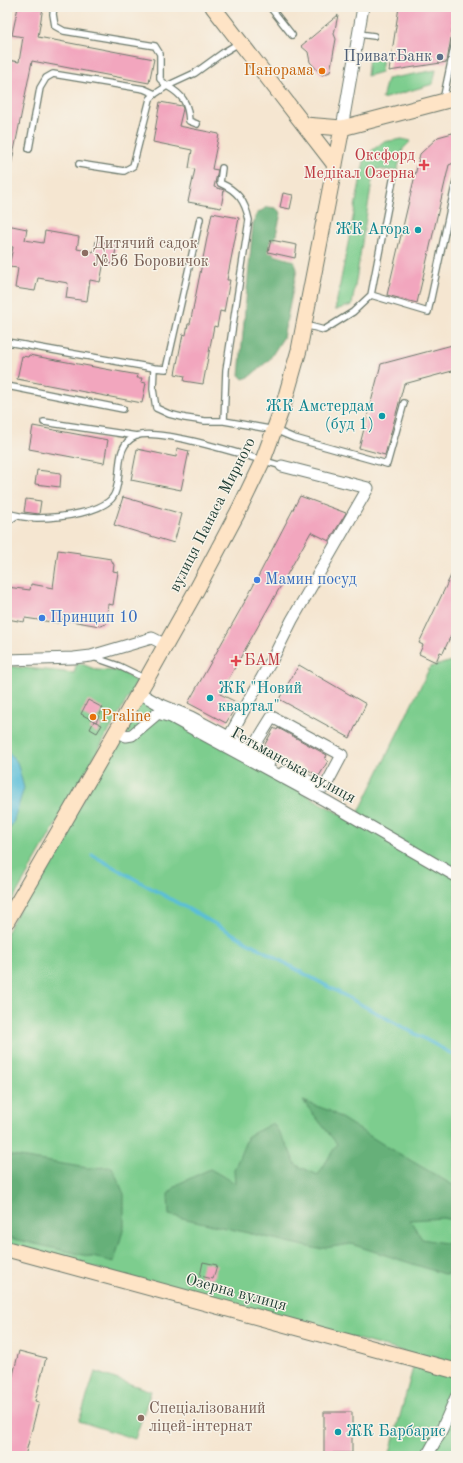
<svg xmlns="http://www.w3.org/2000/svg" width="463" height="1463" font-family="'Old Standard TT',serif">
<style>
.green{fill:#7dcd8e;stroke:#4e8561}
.forest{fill:#66b079;stroke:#427656}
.water{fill:#5abed9;stroke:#3c7e86}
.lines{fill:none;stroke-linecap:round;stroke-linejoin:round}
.stream{stroke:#5abed9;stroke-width:3.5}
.building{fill:#f2a6be}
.lane-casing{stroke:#6a786b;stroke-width:8}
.street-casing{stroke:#6a786b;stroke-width:13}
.secondary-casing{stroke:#6a786b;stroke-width:17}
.lane{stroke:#fff;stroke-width:5.5}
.street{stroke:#fff;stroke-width:11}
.secondary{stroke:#fee4c6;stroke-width:15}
.service-dot{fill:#5c6f8a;stroke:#f7f3e8;stroke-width:1.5}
.food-dot{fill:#e8710a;stroke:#f7f3e8;stroke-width:1.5}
.health-dot{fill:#e0444e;stroke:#f7f3e8;stroke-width:1.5}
.culture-dot{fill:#0f9aa8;stroke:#f7f3e8;stroke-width:1.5}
.education-dot{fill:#8d6e63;stroke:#f7f3e8;stroke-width:1.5}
.shop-dot{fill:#3f7fe0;stroke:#f7f3e8;stroke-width:1.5}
.labels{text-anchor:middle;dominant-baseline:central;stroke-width:3;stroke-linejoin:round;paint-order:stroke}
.service-label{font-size:16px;fill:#4e5e75;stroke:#f7f3e8;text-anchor:end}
.food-label{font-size:16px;fill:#c56008;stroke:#f7f3e8;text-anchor:end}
.health-label{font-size:16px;fill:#be3a42;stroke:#f7f3e8;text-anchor:end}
.culture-label{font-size:16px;fill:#0d838f;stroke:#f7f3e8;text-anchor:end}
.education-label{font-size:16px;fill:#785e54;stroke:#f7f3e8;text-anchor:start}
.street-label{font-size:16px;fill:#1f3d34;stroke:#f7f3e8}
.shop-label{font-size:16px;fill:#366cbe;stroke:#f7f3e8;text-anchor:start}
</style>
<rect width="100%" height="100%" fill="#f7f3e8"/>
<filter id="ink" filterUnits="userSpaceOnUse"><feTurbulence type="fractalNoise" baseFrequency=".025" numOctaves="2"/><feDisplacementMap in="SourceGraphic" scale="8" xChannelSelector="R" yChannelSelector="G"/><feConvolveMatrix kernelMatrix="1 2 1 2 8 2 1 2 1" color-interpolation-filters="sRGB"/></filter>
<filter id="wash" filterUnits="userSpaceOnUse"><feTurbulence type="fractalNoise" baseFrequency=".012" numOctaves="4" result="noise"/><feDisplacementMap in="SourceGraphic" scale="16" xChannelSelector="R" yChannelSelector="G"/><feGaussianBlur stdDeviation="0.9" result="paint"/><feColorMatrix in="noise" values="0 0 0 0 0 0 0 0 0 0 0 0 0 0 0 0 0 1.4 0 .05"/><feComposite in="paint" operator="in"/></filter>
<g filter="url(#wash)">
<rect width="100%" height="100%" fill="#f5e6d1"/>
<!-- green -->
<path class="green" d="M369,56L383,57L381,72L367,76Z
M436,70L433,84L382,99L387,79Z
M402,139L411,141L403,149L397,171L374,169L352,305L335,310L365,156L383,142Z
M456,660V1366L7,1244V931L141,700L354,822L430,667Z
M77,662L97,670L121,671L137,682L7,910V666L74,673Z
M414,1364L456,1376V1456H389Z
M95,1372L151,1391L135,1439L79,1421Z"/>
<!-- forest -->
<path class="forest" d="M268,207L276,208L281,213L272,252L274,255L294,261L297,269L283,338L269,360L249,377L243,379L239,375L240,365L253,224L257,213Z
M303,1101L330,1111L381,1143L456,1187V1221L443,1218L410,1220L422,1239L456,1245L447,1275L351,1244L318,1249L169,1215L168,1194L178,1184L210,1169L235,1183L234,1170L248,1136L273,1123L287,1145L296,1165L318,1175L337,1144Z
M7,1155L88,1168L112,1167L124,1194V1227L114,1262L14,1239L7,1235Z"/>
<!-- water -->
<path class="water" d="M7,750L17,762L24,788L13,823L7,833Z"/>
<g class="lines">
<!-- stream -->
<path class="stream" d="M92,855L292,967L456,1056"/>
</g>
<g id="blocks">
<!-- building -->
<path class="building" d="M18,7H43L38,37L154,59L149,83L32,61L11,166H7V65L8,60L19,62L23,37L12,35Z
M399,7H456L447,62L389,71Z
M338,15L334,34L336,39L330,72L322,75L310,62L308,52L301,46Z
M160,102L182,106L183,109L179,126L219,134L212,169L218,170L214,187L224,190L221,208L188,202L195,169L189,168L192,150L153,142Z
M456,132V162L449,165L417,303L387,295L420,154L438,137Z
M283,193L293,195L290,209L280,207Z
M212,213L239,218L227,280H230L224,312L220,311L217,327L214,326L203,384L184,381L185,376L175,374L183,334L186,335L188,324H190Z
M7,225L27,229L25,240L43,243L45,231L79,237L77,249L94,252L96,241L117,244L113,264L104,262L100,282L90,280L87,301L66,298L68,283L38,278L35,291L15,288L18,268L9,267L13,247L7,246Z
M271,240L297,245L295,258L268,252Z
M456,344V370L404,384L385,455L359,448L381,364Z
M29,355L138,375L137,378H142L141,382L146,383L142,403L17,379L22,356L28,357Z
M33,426L108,440L104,463L29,449Z
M177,448L189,451L181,490L131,480L137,449L176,457Z
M37,470L61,473L60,487L35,484Z
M300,496L346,513L329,541L311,532L220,694L238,703L226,723L188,703L248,596Z
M123,497L182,514L174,543L114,525Z
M26,499L41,501L39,514L24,512Z
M58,550L80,553V554L111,559L114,565L113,571L118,572L113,605L108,604L106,624L100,626L59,619L58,623L25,618L24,622L7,619V587L30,590L31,584L53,588Z
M456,565V624L443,653L440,652L436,662L419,654L423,645L419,643Z
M299,665L366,704L350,738L279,699Z
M88,700L103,708L96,722L81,714Z
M94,721L102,725L97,733L90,729Z
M274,728L277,730L278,728L327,755L325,759L328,761L319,776L294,762L293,764L266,749L267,747L264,746Z
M203,1262L217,1265L213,1279L200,1276Z
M19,1351L46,1358L35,1401L39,1402L25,1456H7V1399Z
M324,1412H352V1453H333V1456H324Z"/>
</g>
</g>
<g filter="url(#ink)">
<use href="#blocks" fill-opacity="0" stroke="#6a786b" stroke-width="1"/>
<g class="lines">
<defs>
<path id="lane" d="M54,7L53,14L55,26L64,31L155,46L160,54V79L167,86L195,73L224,52L239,43
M270,7L292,35
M359,34L374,36
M443,100L456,38
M29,149L40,88L46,78L53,74L144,89L155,94
M79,164L124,171L133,166L150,99L155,94L167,86C183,95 188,103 189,121L197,124
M222,168L220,183C238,191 245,201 249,220L226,370L224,421
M200,219L166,369L154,368L153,389L156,408L169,414L185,418L205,421H224L275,430L294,438L387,464L404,403
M371,295L394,175
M305,325L324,330L353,312L371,295L428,312L456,181
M7,342L154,368
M7,386L123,409
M44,422L137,436
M7,513C17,516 27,518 37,518C56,518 108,513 115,493C123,474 113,446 136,436C160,427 253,458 282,466
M7,522L16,516
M93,657L119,666L146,679"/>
<path id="street" d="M342,128L363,7
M7,660L74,658L91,656L152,638L166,645
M139,693L157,703L191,717L229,737L275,654L292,620L368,488L282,466
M116,730L126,736L132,735L158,713L171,717L326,801L456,876
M229,737L269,763
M251,751L272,717L342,755L325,787L284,772
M427,1456L442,1429L456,1397"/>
<path id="secondary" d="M213,7L335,165
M305,125L342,128L456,98
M7,921L146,680L197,589L240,508L263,460L284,403L299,350L342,128
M7,1249L456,1371"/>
</defs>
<!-- lane casing -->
<use href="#lane" class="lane-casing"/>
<!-- street casing -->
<use href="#street" class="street-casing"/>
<!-- secondary casing -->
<use href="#secondary" class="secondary-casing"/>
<!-- lane -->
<use href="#lane" class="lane"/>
<!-- street -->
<use href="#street" class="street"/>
<!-- secondary -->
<use href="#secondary" class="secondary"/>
</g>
</g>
<!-- markers -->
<circle class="service-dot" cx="440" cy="57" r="4"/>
<g class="food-dot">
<circle cx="322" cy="71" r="4"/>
<circle cx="93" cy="717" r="4"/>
</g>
<g class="health-dot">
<path d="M422 159h4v4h4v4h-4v4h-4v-4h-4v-4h4z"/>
<path d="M234 655h4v4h4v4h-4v4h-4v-4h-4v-4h4z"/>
</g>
<g class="culture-dot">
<circle cx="418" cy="230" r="4"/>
<circle cx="382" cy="416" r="4"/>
<circle cx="210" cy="698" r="4"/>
<circle cx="338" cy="1432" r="4"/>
</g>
<g class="education-dot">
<circle cx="85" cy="253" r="4"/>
<circle cx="141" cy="1418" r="4"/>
</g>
<g class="shop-dot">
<circle cx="257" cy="580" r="4"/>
<circle cx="42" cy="618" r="4"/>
</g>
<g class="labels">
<!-- service labels -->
<g class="service-label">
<text x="432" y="57">ПриватБанк</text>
</g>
<!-- food labels -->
<g class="food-label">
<text x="314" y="71">Панорама</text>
<text x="101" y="717" text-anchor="start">Praline</text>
</g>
<!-- health labels -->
<g class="health-label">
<text x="415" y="156">Оксфорд<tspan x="415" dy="18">Медікал Озерна</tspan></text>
<text x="244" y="661" text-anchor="start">БАМ</text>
</g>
<!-- culture labels -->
<g class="culture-label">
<text x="410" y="230">ЖК Агора</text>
<text x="374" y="407">ЖК Амстердам<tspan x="374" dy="18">(буд 1)</tspan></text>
<text x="218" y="689" text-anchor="start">ЖК "Новий<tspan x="218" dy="18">квартал"</tspan></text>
<text x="346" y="1432" text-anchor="start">ЖК Барбарис</text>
</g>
<!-- education labels -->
<g class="education-label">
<text x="93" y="244">Дитячий садок<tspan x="93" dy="18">№56 Боровичок</tspan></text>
<text x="149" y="1409">Спеціалізований<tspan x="149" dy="18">ліцей-інтернат</tspan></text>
</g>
<!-- street labels -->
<g class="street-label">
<text transform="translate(213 515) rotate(-63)">вулиця Панаса Мирного</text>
<text transform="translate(293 766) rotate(29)">Гетьманська вулиця</text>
<text transform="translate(236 1293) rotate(15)">Озерна вулиця</text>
</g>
<!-- shop labels -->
<g class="shop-label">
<text x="265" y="580">Мамин посуд</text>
<text x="50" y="618">Принцип 10</text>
</g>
</g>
<!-- margin -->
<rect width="463" height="1463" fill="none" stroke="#f7f3e8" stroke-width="24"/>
</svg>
